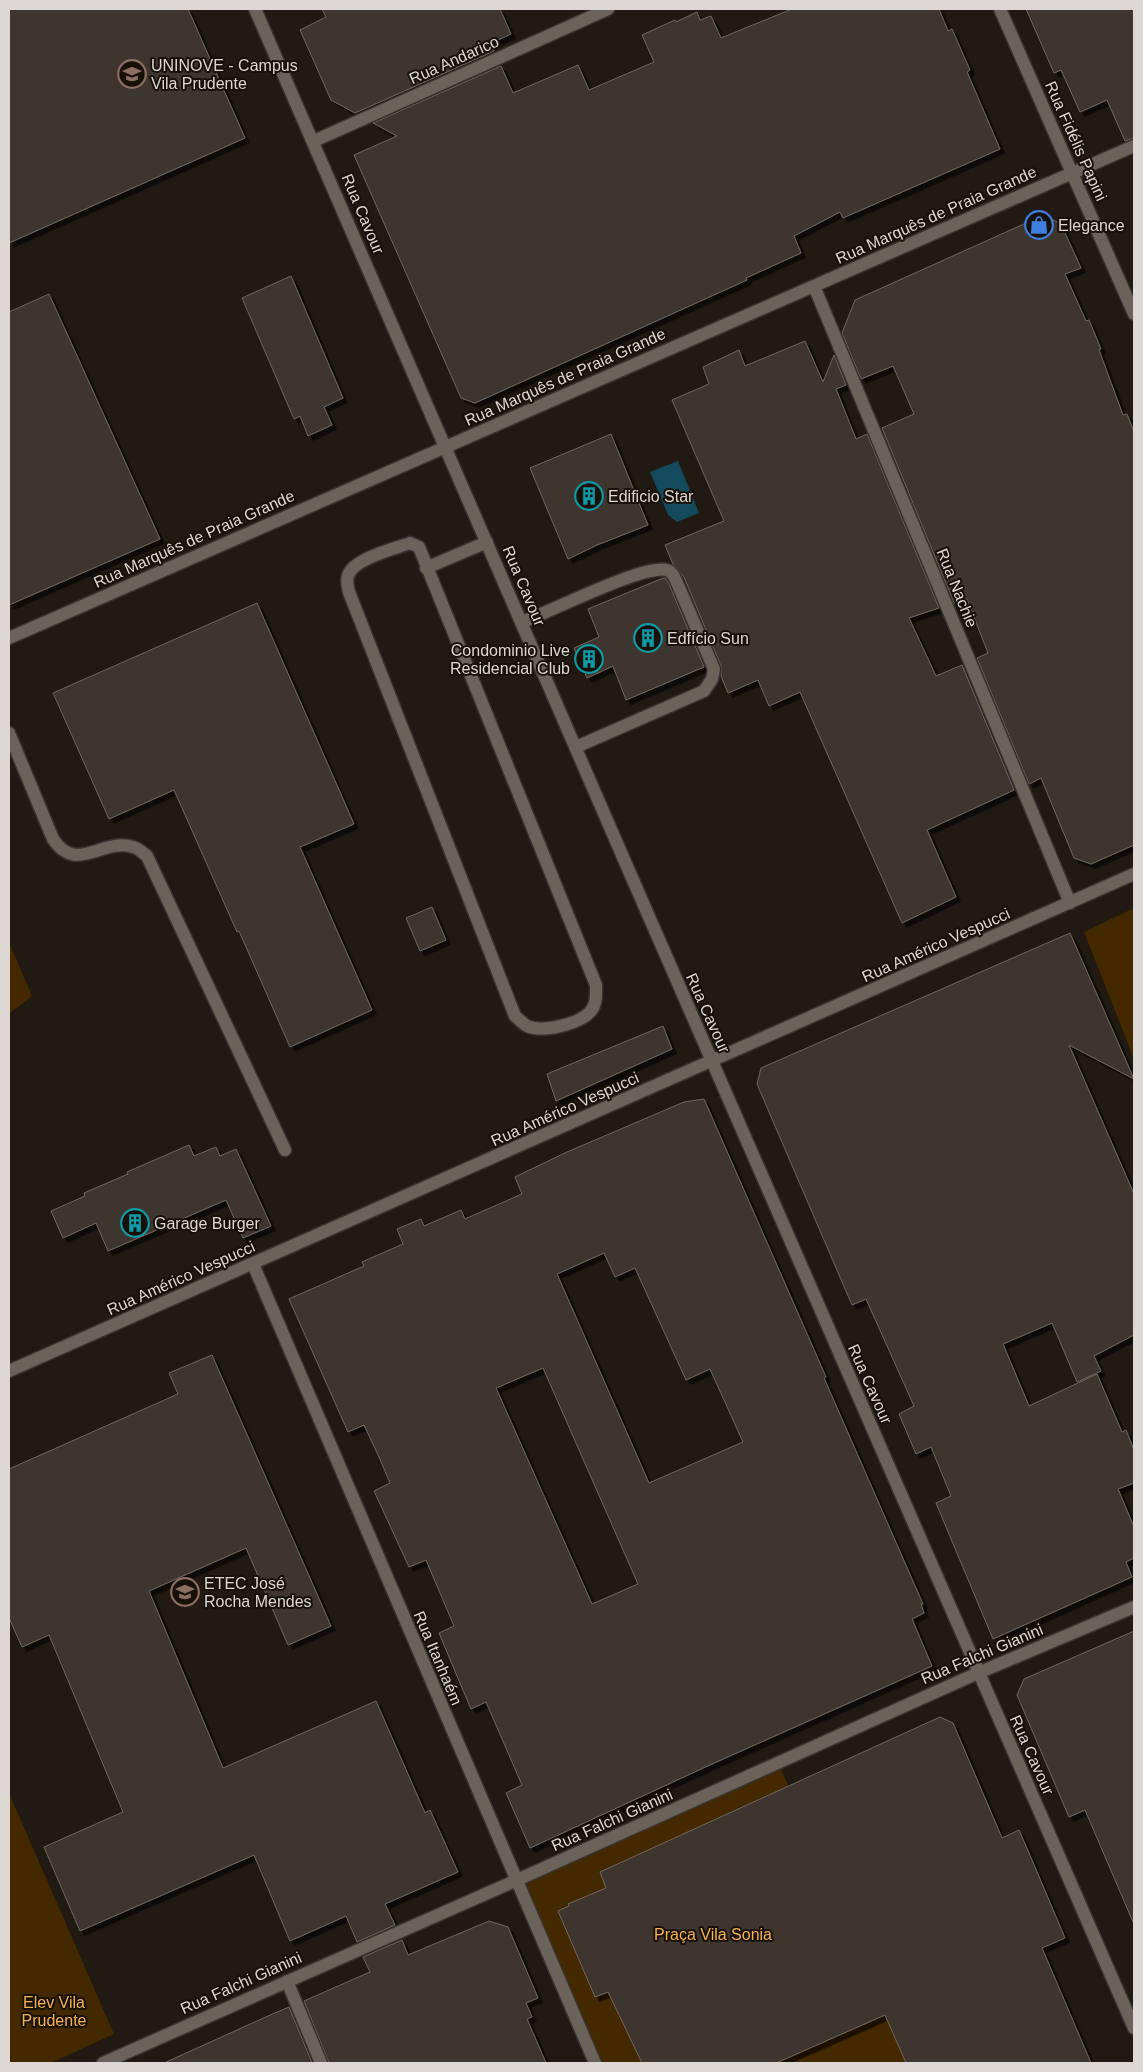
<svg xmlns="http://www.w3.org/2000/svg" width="1143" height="2072" font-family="Arial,sans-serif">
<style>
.green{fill:#432800}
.water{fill:#144b5c}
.building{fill:#3d352e;stroke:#70675f;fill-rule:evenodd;filter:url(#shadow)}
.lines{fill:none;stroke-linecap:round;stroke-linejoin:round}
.minor-casing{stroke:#383330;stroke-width:15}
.minor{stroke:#6b635a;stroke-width:12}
.labels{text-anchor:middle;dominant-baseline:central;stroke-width:4;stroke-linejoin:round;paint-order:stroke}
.street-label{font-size:16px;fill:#ddd8d3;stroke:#171109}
.poi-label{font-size:16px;fill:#ddd8d3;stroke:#171109;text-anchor:start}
.park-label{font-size:16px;fill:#f6b155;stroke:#171109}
</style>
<defs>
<filter id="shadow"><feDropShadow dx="4.5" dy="4.5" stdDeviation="0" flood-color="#0009"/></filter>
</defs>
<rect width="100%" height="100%" fill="#201a12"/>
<!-- green -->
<path class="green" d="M1134,908V1059L1084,932Z
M9,942L32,996L9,1014Z
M778,1763L897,2023L912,2063H596L517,1880Z
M9,1793L114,2034L51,2063H9Z"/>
<!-- water -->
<path class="water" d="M678,461L699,513L677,522L668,515L650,472Z"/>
<!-- building -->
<path class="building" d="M9,9H188L245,138L9,243Z
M322,9H500L511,34L491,43L494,51L355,113L331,100L300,30L326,17Z
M792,9H939L948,31L952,29L970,70L967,72L1000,149L843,218L840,212L794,236L801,253L746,278L747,280L475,403L461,398L354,155L397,136L373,123L501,66L513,93L578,65L589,90L654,62L642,35L675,20L676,22L697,12L700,20L711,16L721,38Z
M1026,9H1134V138L1125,141L1107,100L1080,112L1061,70L1054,73Z
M1044,215L1061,224L1081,268L1065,274L1086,321L1089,320L1101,349L1099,350L1123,415L1127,414L1134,432V845L1091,864L1074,858L1041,778L1029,784L977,658L988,653L967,599L954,603L882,428L914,414L893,366L861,379L842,333L855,300Z
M291,276L343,398L324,407L332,425L308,436L300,416L294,419L242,298Z
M49,294L160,539L9,605V312Z
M805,341L823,382L834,355L846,385L836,389L856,439L867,434L939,608L909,618L936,676L962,665L1014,790L927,830L956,897L902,923L800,692L769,706L758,680L728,693L721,676V666L684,577L673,564L665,545L724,521L672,400L709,384L703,367L739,350L745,366Z
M611,434L648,525L597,545L568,559L530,468Z
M663,578H665L669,584L704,667L626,700L613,666L587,678L574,648L599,637L588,609Z
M257,603L354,824L300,847L372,1010L290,1047L239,931L237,932L174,790L109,819L53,693Z
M432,907L446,940L420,951L406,918Z
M1070,933L1134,1079L1069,1045L1134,1194V1335L1094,1356L1101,1371L1077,1382L1052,1323L1003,1344L1029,1406L1097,1374L1122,1432L1126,1430L1134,1450V1483L1118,1489L1134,1527V1558L1126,1562L1132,1577L993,1639L936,1503L951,1496L931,1447L916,1454L899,1414L914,1406L866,1299L852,1305L757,1084L761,1068Z
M663,1026L672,1049L556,1101L547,1074Z
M704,1099L826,1377L824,1378L923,1604H921L924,1613L912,1619L932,1666L712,1764L530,1848L506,1793L522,1785L486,1702L471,1709L457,1676L439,1633L454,1626L426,1560L409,1567L374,1491L390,1483L379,1457L364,1425L348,1432L289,1299L364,1266L362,1262L403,1244L397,1229L421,1219L424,1226L461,1210L465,1219L522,1194L515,1177L567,1152L684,1102ZM604,1253L615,1277L635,1268L686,1380L710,1369L743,1442L649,1483L557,1274ZM543,1368L638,1584L592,1604L496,1388Z
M189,1145L194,1156L216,1147L220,1156L236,1149L271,1226L243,1238L226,1200L108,1251L96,1223L63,1238L51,1211L85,1196L84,1193L128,1174L127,1172Z
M212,1355L331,1626L288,1645L246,1548L149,1591L223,1768L376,1701L425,1813L430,1810L458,1872L385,1904L395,1925L357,1942L346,1916L290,1941L254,1855L80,1931L44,1847L123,1812L49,1635L22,1647L9,1618V1469L178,1394L169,1373Z
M1134,1631V1922H1133L1085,1810L1069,1817L1017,1695L1024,1679Z
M940,1717L953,1723L1002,1838L1019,1830L1032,1860L1065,1938L1042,1948L1091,2063H906L885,2015L776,2063H642L608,1992L595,1997L558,1911L569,1906L568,1904L606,1888L600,1872Z
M489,1921L508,1927L533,1986L538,1998L526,2003L532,2017L527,2019L546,2063H329L304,2001L370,1972L363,1957L402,1940L408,1955Z
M289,2007L312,2063H164L268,2016Z"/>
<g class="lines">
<defs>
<path id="minor" d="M255,9L626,864L1134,2028
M1000,9L1134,314
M314,141L608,9
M814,286L1070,903
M410,543L419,547L596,985C596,994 597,1005 590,1012C579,1024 542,1033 527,1026C523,1024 519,1019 515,1016L349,592C348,587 346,581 348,576C352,559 394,549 410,543Z
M426,568L487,542
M522,622C550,612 643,564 667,570C673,572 676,580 678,585L714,669L712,679L704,691L576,747
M9,638L1134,146
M9,733L53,839C77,875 102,837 133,847C138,848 143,853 147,856L285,1150
M253,1264L595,2063
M9,1371L1134,874
M287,1981L321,2063
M103,2063L517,1880L978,1673L1134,1607"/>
</defs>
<!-- minor casing -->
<use href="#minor" class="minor-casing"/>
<!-- minor -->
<use href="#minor" class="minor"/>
</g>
<!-- icons -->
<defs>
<symbol id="university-ring" viewBox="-11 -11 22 22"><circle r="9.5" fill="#171109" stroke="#8d6e63" stroke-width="1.5"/><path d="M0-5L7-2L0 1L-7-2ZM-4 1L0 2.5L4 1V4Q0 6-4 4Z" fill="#8d6e63"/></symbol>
<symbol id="shop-ring" viewBox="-11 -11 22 22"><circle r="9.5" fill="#171109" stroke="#3f7fe0" stroke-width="1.5"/><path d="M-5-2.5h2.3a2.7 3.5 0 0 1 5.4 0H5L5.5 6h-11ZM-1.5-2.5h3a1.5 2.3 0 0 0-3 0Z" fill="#3f7fe0"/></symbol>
<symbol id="building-ring" viewBox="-11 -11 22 22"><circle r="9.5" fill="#171109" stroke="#0f9aa8" stroke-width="1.5"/><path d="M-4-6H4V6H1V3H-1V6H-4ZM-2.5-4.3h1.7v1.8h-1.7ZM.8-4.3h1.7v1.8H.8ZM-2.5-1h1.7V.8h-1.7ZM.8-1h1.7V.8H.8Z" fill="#0f9aa8"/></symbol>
</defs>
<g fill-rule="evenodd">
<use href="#university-ring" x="116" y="58" width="32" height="32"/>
<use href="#shop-ring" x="1023" y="209" width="32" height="32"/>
<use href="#building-ring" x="573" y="480" width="32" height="32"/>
<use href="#building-ring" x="632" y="622" width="32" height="32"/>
<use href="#building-ring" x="573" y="643" width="32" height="32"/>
<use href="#building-ring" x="119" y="1207" width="32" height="32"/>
<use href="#university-ring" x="169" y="1576" width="32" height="32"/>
</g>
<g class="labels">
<!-- street labels -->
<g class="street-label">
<text transform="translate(454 60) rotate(-24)">Rua Andarico</text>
<text transform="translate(1076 141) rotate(66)">Rua Fidélis Papini</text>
<text transform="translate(363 214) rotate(67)">Rua Cavour</text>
<text transform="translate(936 215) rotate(-24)">Rua Marquês de Praia Grande</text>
<text transform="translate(565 377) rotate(-24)">Rua Marquês de Praia Grande</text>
<text transform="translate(194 539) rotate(-24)">Rua Marquês de Praia Grande</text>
<text transform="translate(524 586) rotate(67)">Rua Cavour</text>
<text transform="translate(957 588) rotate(68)">Rua Nachie</text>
<text transform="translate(936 945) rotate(-24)">Rua Américo Vespucci</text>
<text transform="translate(708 1013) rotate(66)">Rua Cavour</text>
<text transform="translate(565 1109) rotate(-24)">Rua Américo Vespucci</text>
<text transform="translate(181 1278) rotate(-24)">Rua Américo Vespucci</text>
<text transform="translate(870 1384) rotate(66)">Rua Cavour</text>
<text transform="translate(982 1654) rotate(-23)">Rua Falchi Gianini</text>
<text transform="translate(438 1658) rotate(67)">Rua Itanhaém</text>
<text transform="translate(1032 1755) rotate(66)">Rua Cavour</text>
<text transform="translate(612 1820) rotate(-24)">Rua Falchi Gianini</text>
<text transform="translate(241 1983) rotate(-24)">Rua Falchi Gianini</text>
</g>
<!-- poi labels -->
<g class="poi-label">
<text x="151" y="65">UNINOVE - Campus<tspan x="151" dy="18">Vila Prudente</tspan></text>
<text x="1058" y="225">Elegance</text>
<text x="608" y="496">Edificio Star</text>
<text x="667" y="638">Edfício Sun</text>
<text x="570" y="650" text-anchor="end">Condominio Live<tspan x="570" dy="18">Residencial Club</tspan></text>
<text x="154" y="1223">Garage Burger</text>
<text x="204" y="1583">ETEC José<tspan x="204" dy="18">Rocha Mendes</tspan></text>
</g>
<!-- park labels -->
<g class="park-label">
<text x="713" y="1934">Praça Vila Sonia</text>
<text x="54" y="2002">Elev Vila<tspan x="54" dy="18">Prudente</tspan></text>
</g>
</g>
<!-- border -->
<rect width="1143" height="2072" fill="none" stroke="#ddd8d3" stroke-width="20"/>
</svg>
